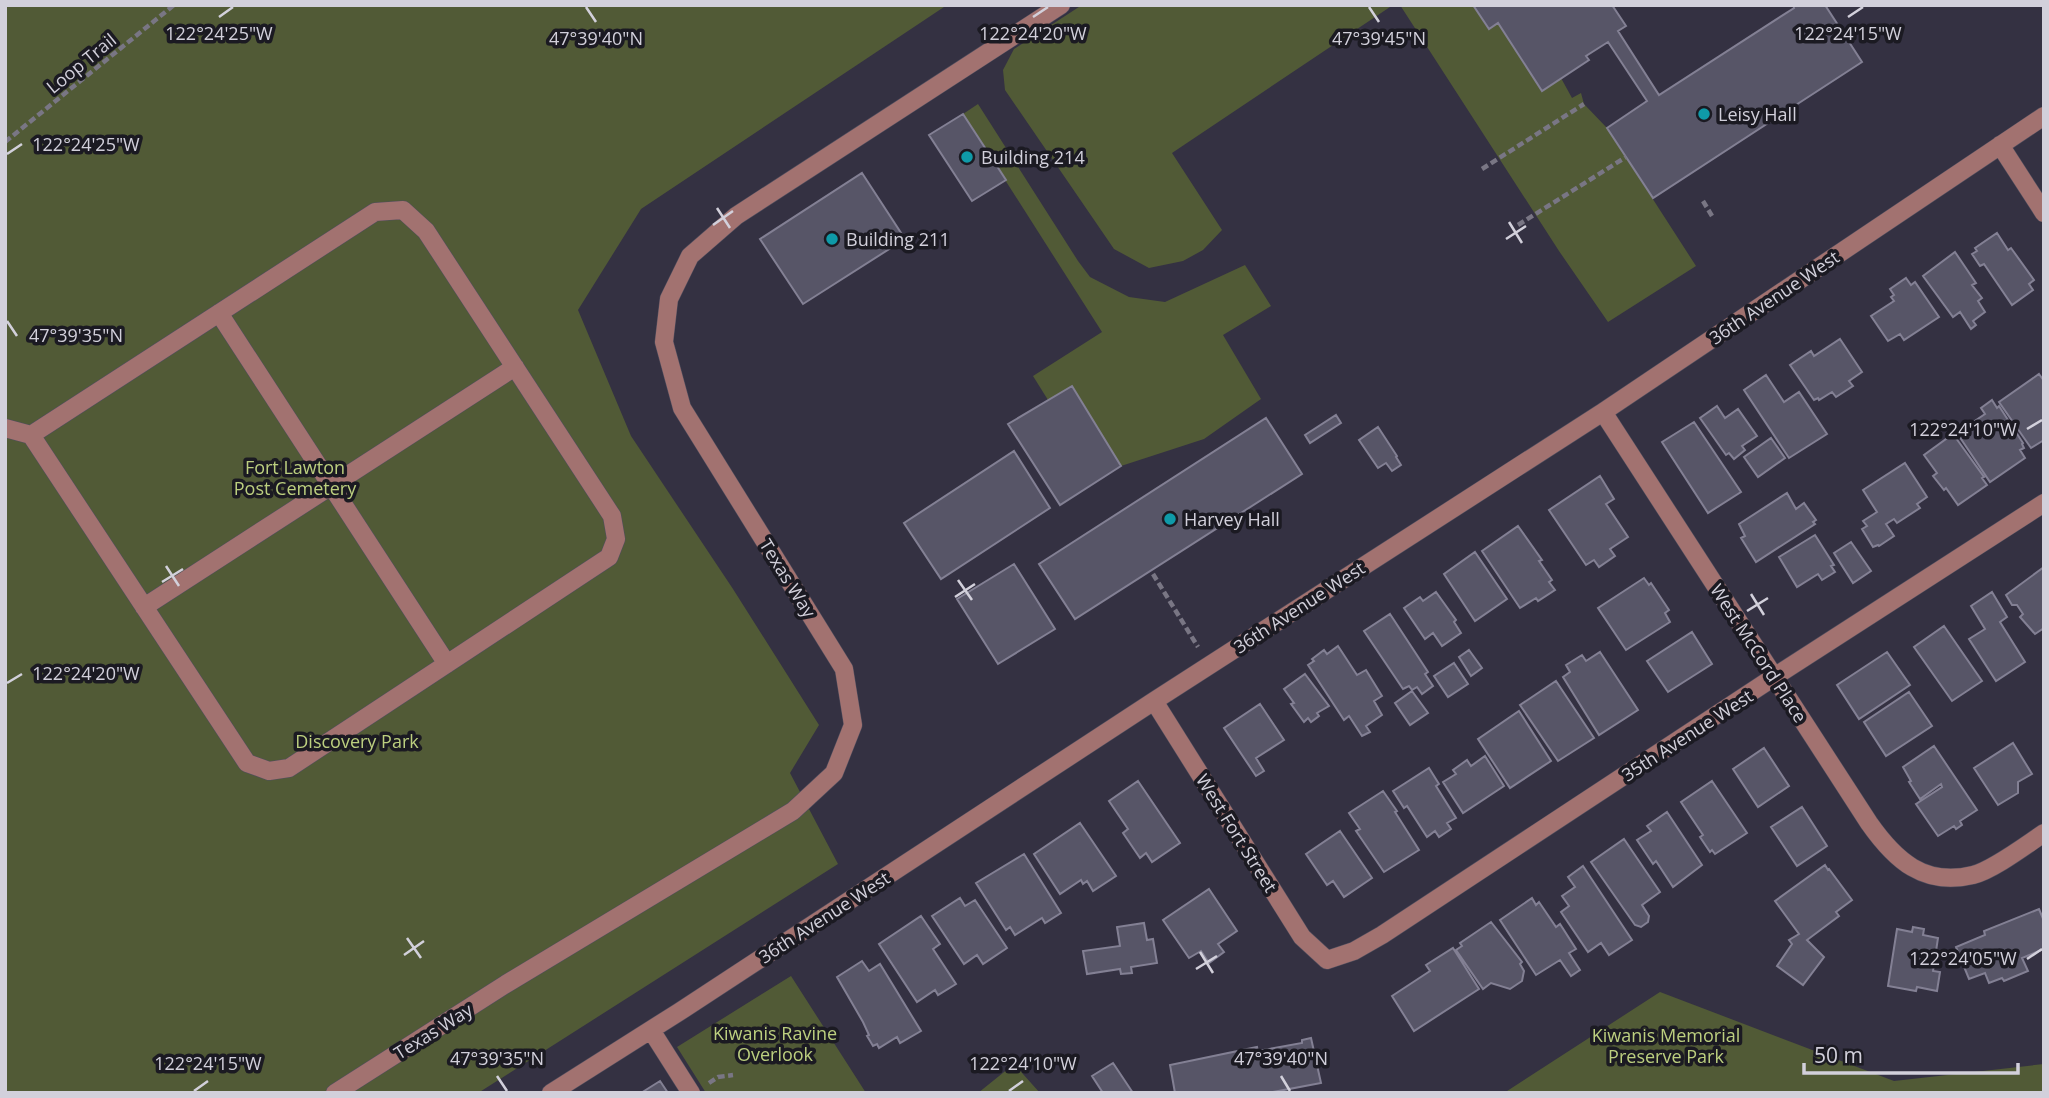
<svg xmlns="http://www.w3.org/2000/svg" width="2049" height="1098" font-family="'Open Sans',sans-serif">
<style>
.green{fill:#515a36}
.building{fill:#575567;stroke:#838094;stroke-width:2}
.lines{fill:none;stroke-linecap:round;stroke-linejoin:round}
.minor-casing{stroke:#504e5e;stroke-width:19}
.path{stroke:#797684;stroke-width:4.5;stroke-dasharray:7 3.5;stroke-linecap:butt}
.minor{stroke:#a27270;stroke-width:18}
.ticks{fill:none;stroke:#d2d0db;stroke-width:2.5}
.culture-dot{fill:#0f9aa8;stroke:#1b1a22;stroke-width:2.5}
.labels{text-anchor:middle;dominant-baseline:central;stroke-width:7;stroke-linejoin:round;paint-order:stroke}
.street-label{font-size:18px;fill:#d2d0db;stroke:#1b1a22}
.poi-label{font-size:18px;fill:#d2d0db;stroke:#1b1a22;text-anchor:start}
.park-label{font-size:18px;fill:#bccf7f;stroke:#1b1a22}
.ticks-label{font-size:18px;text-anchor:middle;fill:#d2d0db;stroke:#1b1a22;stroke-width:7;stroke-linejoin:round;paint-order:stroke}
</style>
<rect width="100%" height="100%" fill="#343142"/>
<!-- green -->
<path class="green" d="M5,5H947L641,209L578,310L631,436L733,589L819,725L790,773L838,864L478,1093H5Z
M1082,5H1393L1172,153L1222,230L1203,250L1183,261L1149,268L1114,249L1005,90L1003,70L1014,49Z
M1400,5H1473L1488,29L1498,23L1542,90L1561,78L1572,98L1581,93L1584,104L1607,128L1696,266L1608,322L1559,251Z
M978,104L1078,261L1090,277L1129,297L1165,302L1245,265L1271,306L1223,335L1261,399L1204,439L1121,466L1072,386L1048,400L1033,376L1102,332L963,114Z
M791,976L866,1093H706L677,1047Z
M1660,992L1894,1081L2044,1064V1093H1504Z
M1014,1064L1040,1093H978Z"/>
<!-- building -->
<path class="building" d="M1473,5H1612L1626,26L1618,31L1659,95L1794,8L1793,5H1825L1862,62L1653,198L1607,128L1647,101L1608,42L1586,56L1589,60L1542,91L1498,23L1489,29Z
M963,114L1006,180L972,201L929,135Z
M862,173L905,239L803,304L760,239Z
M1997,233L2008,250L2011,248L2034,280L2029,284L2033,290L2012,305L1984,264L1980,266L1972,254L1977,251L1975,248Z
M1955,252L1976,283L1972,285L1982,298L1978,301L1985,312L1973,321L1976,325L1971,329L1960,312L1953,317L1923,276Z
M1906,278L1911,285L1915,282L1939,317L1904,340L1900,334L1888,341L1871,316L1894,301L1891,297L1894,295L1890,289Z
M1840,339L1862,372L1849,381L1853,386L1836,397L1832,392L1819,400L1818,398L1814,400L1790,365L1811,351L1814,356Z
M2039,374L2044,381V440L2031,448L1999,402Z
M1766,375L1784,402L1799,392L1827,434L1789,458L1744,390Z
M1072,386L1121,466L1060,505L1008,424Z
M1992,400L1997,408L1999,406L2023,443L2022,444L2024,448L2020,450L2025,458L1990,482L1957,433L1985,414L1981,408Z
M1717,406L1725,418L1738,409L1757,436L1742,446L1745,450L1734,459L1729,453L1726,455L1700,418Z
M1336,415L1341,423L1310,443L1305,435Z
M1266,418L1302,474L1075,619L1039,564Z
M1694,422L1741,492L1708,513L1662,442Z
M1378,427L1397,456L1396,457L1401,465L1392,471L1386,463L1378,468L1359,440Z
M1953,434L1984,477L1982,478L1987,485L1958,505L1946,488L1944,490L1933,476L1937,473L1924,455Z
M1771,438L1785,458L1758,477L1744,457Z
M1014,451L1050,508L941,579L904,523Z
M1905,463L1927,497L1917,504L1920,508L1897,523L1894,519L1886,524L1894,536L1879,546L1878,545L1873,547L1862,529L1867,526L1863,521L1877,512L1863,490Z
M1600,476L1614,499L1606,504L1628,537L1610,549L1615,556L1599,567L1594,560L1586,565L1549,510Z
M1787,493L1796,509L1804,503L1816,520L1813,522L1815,524L1756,562L1741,538L1745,536L1739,524Z
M1518,526L1542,560L1539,561L1552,580L1549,582L1555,590L1538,601L1536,598L1520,608L1482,551Z
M1815,535L1834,565L1831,566L1835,572L1822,580L1818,574L1797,587L1779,557Z
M1851,542L1871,571L1853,583L1834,553Z
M1475,552L1507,599L1475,621L1444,574Z
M1014,564L1055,629L998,664L957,599Z
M2044,567V628L2035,634L2020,617L2023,614L2017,605H2012L2006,595Z
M1644,578L1649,585L1651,583L1669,610L1665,613L1670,622L1626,650L1598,608Z
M1436,592L1456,620L1454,622L1461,633L1442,646L1433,633L1425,639L1404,608L1420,597L1423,601Z
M1992,592L2007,617L2000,622L2025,662L1996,681L1969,639L1985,629L1971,606Z
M1390,614L1428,672L1425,674L1433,686L1422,694L1417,687L1412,690L1409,686L1403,689L1364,631Z
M1944,626L1982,681L1952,701L1914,647Z
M1692,632L1712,664L1668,692L1647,661Z
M1338,646L1357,675L1366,670L1382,696L1374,701L1382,715L1366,726L1370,732L1362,736L1349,716L1344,720L1308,665L1314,661L1312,659L1324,650L1327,654Z
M1469,650L1482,668L1471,676L1459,657Z
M1600,652L1638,710L1599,735L1563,677L1570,672L1566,665L1582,655L1586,661Z
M1887,652L1910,685L1859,719L1837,685Z
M1454,663L1468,684L1448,697L1434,676Z
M1305,674L1329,706L1317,713L1319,716L1311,722L1308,718L1304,722L1291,704L1294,703L1284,689Z
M1556,681L1594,738L1558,761L1520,705Z
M1412,691L1428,713L1410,725L1395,703Z
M1909,692L1932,726L1886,756L1864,722Z
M1260,704L1284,740L1256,758L1264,771L1256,776L1224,728Z
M1519,711L1551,761L1510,788L1478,739Z
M2013,743L2032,774L2018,782V793L1998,805L1974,768Z
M1934,746L1977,810L1960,821L1962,825L1956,829L1954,826L1938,836L1916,804L1942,787L1941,784L1920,799L1909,782L1911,781L1903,767Z
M1764,748L1789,786L1758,807L1733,769Z
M1485,756L1504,786L1463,813L1443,782L1456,774L1453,770L1467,760L1471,766Z
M1429,768L1439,784L1436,786L1456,818L1447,823L1451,829L1439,837L1435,831L1427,837L1407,806L1404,808L1393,791Z
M1138,781L1180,843L1152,862L1146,853L1140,858L1123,833L1128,829L1109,801Z
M1712,781L1747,833L1715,854L1712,850L1710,852L1700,837L1703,835L1681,802Z
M1383,791L1397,811L1395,812L1419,850L1384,872L1356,831L1360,829L1349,813Z
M1802,807L1827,846L1797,866L1771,827Z
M1667,812L1702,865L1673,887L1656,861L1653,864L1637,840L1651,831L1647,826Z
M1080,823L1116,876L1093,891L1087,881L1083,884L1081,880L1060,894L1034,854Z
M1340,831L1372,878L1344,897L1333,881L1327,885L1306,854Z
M1624,839L1660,892L1642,905L1649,916L1648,922L1641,927L1635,925L1591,862Z
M1024,854L1061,913L1045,923L1042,918L1015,935L1010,927L1006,930L976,883Z
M1825,865L1828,870L1829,869L1852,900L1836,912L1839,916L1807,940L1824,957L1803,985L1777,966L1792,944L1789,940L1799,934L1775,901Z
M1583,866L1632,940L1609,955L1601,943L1588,952L1561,912L1569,906L1562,896L1575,887L1568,877Z
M1209,889L1237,931L1218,944L1224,952L1209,963L1201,951L1189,958L1163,920Z
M960,898L965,906L975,900L1007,948L983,964L977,955L964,964L932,916Z
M1532,898L1536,905L1539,902L1556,927L1560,924L1576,949L1569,953L1580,970L1571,976L1560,960L1536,975L1500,920Z
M2039,909L2044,921V949L2022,958L2028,971L2004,981L2002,978L1989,983L1985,973L1969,979L1956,947L1985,935L1984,931Z
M921,916L940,944L933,949L956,984L938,995L935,990L917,1002L879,944Z
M1491,922L1522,962L1520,964L1524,971L1522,981L1510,989L1491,983L1483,989L1456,950L1462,946L1460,943Z
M1144,923L1147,940L1153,939L1157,963L1131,967L1132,973L1121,974L1120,969L1087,974L1083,951L1120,946L1117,927Z
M1913,927L1924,929L1923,935L1938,938L1933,971L1940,972L1937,991L1917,987L1916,991L1888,986L1897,929L1912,932Z
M1453,948L1479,989L1414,1031L1392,996L1430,971L1426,965Z
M862,961L869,971L880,964L921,1031L900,1043L897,1037L879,1048L877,1044L873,1046L867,1036L869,1035L863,1022L837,977Z
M1311,1038L1321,1083L1268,1093H1175L1170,1065L1257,1047L1258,1051L1302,1043V1040Z
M1113,1063L1133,1093H1103L1092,1076Z
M660,1081L668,1093H641Z"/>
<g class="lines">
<defs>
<path id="minor" d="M2000,145L2044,213
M219,313L447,664
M1603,412L1869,823C1895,860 1924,887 1973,875C1993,870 2026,845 2044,833
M5,428L31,435L247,763L269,771L289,768L609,557L616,539L612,516L426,231L403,210L375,212L31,435
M144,607L515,367
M1154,701L1302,937L1327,960L1354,951L1382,935L1774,677L2044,503
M651,1030L691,1093
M335,1093L506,984L793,811L834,773L853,725L844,669L682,408L664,342L669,299L690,256L736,216L1061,5
M551,1093L679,1012L1154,701L1603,412L2044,116"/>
</defs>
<!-- minor casing -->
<use href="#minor" class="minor-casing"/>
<!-- path -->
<path class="path" d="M5,142L174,5
M1482,169L1584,104
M1703,201L1712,216
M1518,225L1626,157
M1153,574L1198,647
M709,1083L718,1077L733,1075"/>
<!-- minor -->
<use href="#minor" class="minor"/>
</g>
<!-- ticks -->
<path class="ticks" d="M586,7L596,22M1369,7L1379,22M219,17L233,7M1033,17L1048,7M1848,17L1863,7M7,154L22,144M717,208L730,228M1509,222L1522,243M713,225L733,211M1506,239L1526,226M7,321L17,336M2027,429L2042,420M166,566L179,586M958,580L972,600M162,582L183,569M1751,594L1764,615M955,597L975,584M1747,611L1768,598M7,683L22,674M407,938L421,958M1200,952L1213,973M404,955L424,941M2027,959L2042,949M1196,969L1217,956M497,1076L507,1091M1281,1076L1290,1091M194,1091L208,1081M1009,1091L1023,1081"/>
<!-- markers -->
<g class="culture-dot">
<circle cx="1704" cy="114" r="7"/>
<circle cx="967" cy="157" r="7"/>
<circle cx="832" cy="239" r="7"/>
<circle cx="1170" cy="519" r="7"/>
</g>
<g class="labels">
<!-- street labels -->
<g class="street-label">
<text transform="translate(81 63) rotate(-39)">Loop Trail</text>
<text transform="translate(1774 297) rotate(-34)">36th Avenue West</text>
<text transform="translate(788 578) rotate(58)">Texas Way</text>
<text transform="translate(1299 607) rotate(-33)">36th Avenue West</text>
<text transform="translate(1759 653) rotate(57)">West McCord Place</text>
<text transform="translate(1687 735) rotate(-33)">35th Avenue West</text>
<text transform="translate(1237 833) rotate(58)">West Fort Street</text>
<text transform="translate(824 917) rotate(-33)">36th Avenue West</text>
<text transform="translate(433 1031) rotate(-32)">Texas Way</text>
</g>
<!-- poi labels -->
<g class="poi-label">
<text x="1718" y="114">Leisy Hall</text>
<text x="981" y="157">Building 214</text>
<text x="846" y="239">Building 211</text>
<text x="1184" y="519">Harvey Hall</text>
</g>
<!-- park labels -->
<g class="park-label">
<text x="295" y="467">Fort Lawton<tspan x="295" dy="21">Post Cemetery</tspan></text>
<text x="357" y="741">Discovery Park</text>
<text x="775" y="1033">Kiwanis Ravine<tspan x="775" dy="21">Overlook</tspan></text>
<text x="1666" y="1035">Kiwanis Memorial<tspan x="1666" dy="21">Preserve Park</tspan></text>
</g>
</g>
<g class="ticks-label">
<text x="219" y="40">122°24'25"W</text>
<text x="1848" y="40">122°24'15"W</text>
<text x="1033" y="40">122°24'20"W</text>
<text x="596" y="45">47°39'40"N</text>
<text x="1379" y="45">47°39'45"N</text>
<text x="86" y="151">122°24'25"W</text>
<text x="76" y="342">47°39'35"N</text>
<text x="1963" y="436">122°24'10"W</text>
<text x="86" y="680">122°24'20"W</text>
<text x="1963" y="965">122°24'05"W</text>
<text x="497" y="1065">47°39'35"N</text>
<text x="1281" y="1065">47°39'40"N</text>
<text x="208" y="1070">122°24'15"W</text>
<text x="1023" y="1070">122°24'10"W</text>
</g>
<!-- border -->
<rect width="2049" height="1098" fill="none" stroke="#d2d0db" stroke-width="14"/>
<!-- scale -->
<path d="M1804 1063v10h214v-10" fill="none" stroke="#d2d0db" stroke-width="3.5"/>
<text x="1814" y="1063" font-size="21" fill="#d2d0db" stroke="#1b1a22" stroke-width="5" paint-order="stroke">50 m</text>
</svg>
